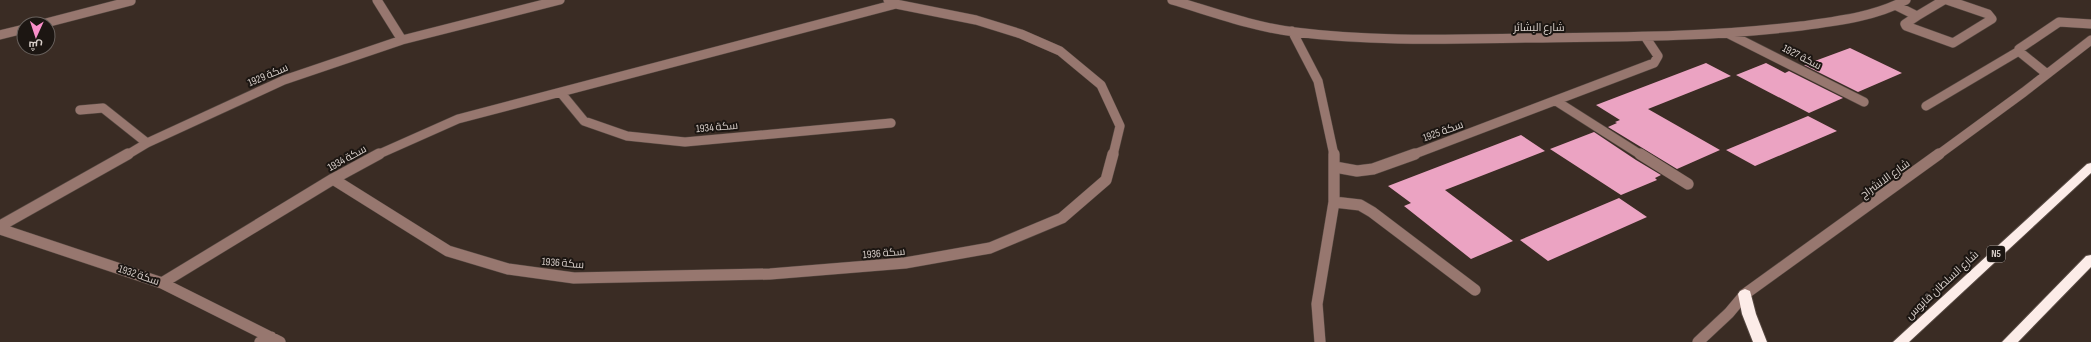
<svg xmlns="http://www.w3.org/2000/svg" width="2091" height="342" font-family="'Sofia Sans Condensed',Cairo,sans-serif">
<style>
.building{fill:#eba3c2}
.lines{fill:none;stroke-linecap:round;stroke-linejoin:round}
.minor-far1-casing{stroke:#564942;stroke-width:10}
.minor-casing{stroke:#564942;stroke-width:12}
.highway-casing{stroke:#564942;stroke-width:2}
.minor-far1{stroke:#97776f;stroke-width:9}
.minor{stroke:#97776f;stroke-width:11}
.highway{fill:#fcece8;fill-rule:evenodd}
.labels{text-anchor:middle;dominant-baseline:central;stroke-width:4;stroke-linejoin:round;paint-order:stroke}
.shield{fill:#1c1612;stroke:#a09893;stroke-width:1}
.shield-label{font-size:10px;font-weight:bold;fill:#d8cfca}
.street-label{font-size:11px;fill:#d8cfca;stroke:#1c1612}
</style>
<rect width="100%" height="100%" fill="#3a2c24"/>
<!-- building -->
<path class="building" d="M1850,48L1902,73L1858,92L1804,65Z
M1706,63L1731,76L1648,109L1720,150L1677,169L1608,127L1617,123L1615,122L1620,120L1596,105Z
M1766,63L1785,73L1789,71L1843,98L1809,113L1736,75Z
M1808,116L1837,131L1755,166L1726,150Z
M1594,132L1636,160L1661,175L1655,178L1657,180L1621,195L1550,149Z
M1521,135L1545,151L1445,190L1513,241L1471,259L1404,206L1411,203L1388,186Z
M1619,198L1647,217L1548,261L1520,240Z"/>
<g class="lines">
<defs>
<path id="minor-far1" d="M377,0L402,40
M888,0L896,4L976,20L1021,34L1060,51L1101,85L1120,126L1113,155
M1172,0C1213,12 1253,27 1295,32C1374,42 1454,39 1533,38C1623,37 1712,37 1801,26C1837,21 1874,17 1906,0
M1897,6L1917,16L1905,24L1906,26L1953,43L1992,19L1988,14L1947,0
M1917,16L1944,0
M42,24L131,1
M1292,31L1318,81L1334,155
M1729,34L1864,102
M0,35L24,29
M2047,74L2021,53L2019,49L2059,22L2091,24
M561,93L584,121L627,136L685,142L891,123
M1556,101L1641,155
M1926,106L2019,51
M80,110L103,108L147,143
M127,155L147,143L284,80L402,40L560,0
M377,155L458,119L896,4
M1412,155L1654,63L1658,56L1646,38
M1938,155L2024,92L2091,40"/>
<path id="minor" d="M1640,154L1688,184
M1335,167L1357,171L1373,169L1415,154
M333,179L448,251L508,269L574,278L770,274L905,263L990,248L1062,218L1106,180L1113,154
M1334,202L1360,205L1372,212L1475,290
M0,226L128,154
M0,229L162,283L280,342
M162,283L333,179L379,154
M260,342L271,337
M1320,342L1317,304L1334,202V154
M1698,342L1729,313L1745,294L1939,154"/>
<path id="highway" d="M2091,163V173L1909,342H1893L2087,164Z
M2091,255V267L2018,342H2002L2086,256Z
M1745,289L1750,291L1756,314L1767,342H1753L1742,314L1738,294L1740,291Z"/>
</defs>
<!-- minor-far1 casing -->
<use href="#minor-far1" class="minor-far1-casing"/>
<!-- minor casing -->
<use href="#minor" class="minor-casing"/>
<!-- highway casing -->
<use href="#highway" class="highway-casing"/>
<!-- minor-far1 -->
<use href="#minor-far1" class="minor-far1"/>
<!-- minor -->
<use href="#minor" class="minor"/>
<!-- highway -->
<use href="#highway" class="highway"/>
</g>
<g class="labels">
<!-- shield labels -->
<rect class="shield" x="1987" y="246" width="18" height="16" rx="3"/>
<g class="shield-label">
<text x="1996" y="254">N5</text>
</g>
<!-- street labels -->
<g class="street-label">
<text x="1539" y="27">شارع البشائر</text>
<text transform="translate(1802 57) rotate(27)">سكة 1927</text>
<text transform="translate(268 75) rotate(-23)">سكة 1929</text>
<text transform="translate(717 127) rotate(-5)">سكة 1934</text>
<text transform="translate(1443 131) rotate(-20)">سكة 1925</text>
<text transform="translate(347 158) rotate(-29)">سكة 1934</text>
<text transform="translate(1885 179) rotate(-36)">شارع الانشراح</text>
<text transform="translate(884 253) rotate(-5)">سكة 1936</text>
<text transform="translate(563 263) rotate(5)">سكة 1936</text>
<text transform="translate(139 275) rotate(19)">سكة 1932</text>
<text transform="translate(1942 285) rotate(-43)">شارع السلطان قابوس</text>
</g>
</g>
<!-- north arrow -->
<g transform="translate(36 36) rotate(183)"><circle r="19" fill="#1c1612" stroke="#67605c"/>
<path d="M0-3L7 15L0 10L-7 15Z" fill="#f98fca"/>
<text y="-6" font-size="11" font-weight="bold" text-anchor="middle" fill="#d8cfca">ش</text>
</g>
</svg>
